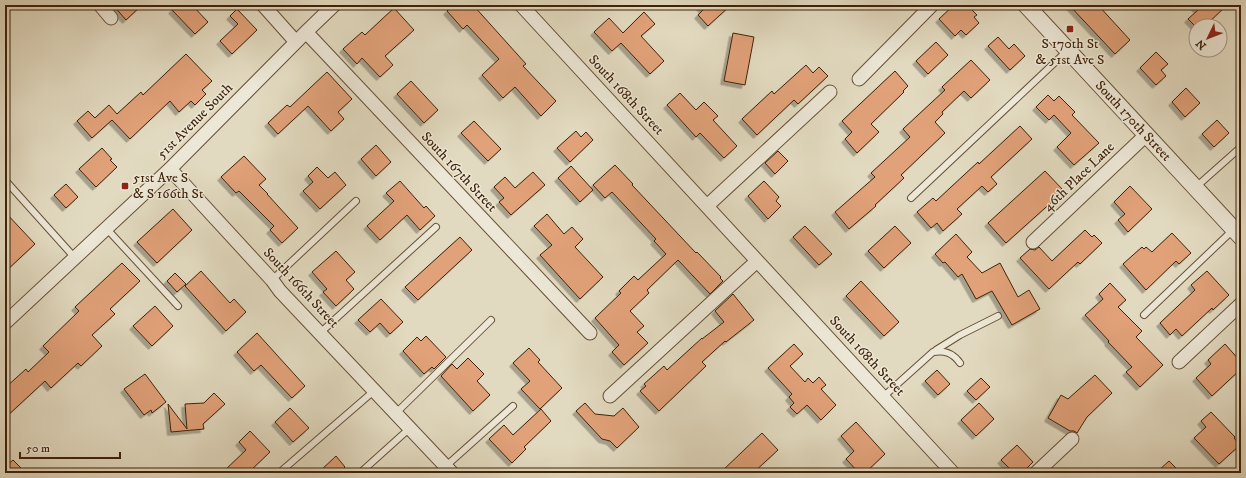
<svg xmlns="http://www.w3.org/2000/svg" width="1246" height="478" font-family="'IM FELL DW Pica',serif">
<style>
.building{fill:#e1a179;stroke:#3f2209;filter:url(#shadow)}
.lines{fill:none;stroke-linecap:round;stroke-linejoin:round}
.service-casing{stroke:#685037;stroke-width:8}
.minor-casing{stroke:#685037;stroke-width:15}
.tertiary-casing{stroke:#685037;stroke-width:18}
.service{stroke:#ece7d6;stroke-width:6}
.minor{stroke:#ece7d6;stroke-width:13}
.tertiary{stroke:#ece7d6;stroke-width:16}
.poi-dot{fill:#8f2418;stroke:#ece7d6;stroke-width:1.5}
.labels{text-anchor:middle;dominant-baseline:central;stroke-width:3;stroke-linejoin:round;paint-order:stroke}
.poi-label{font-size:14px;fill:#3f2209;stroke:#ece7d6}
.street-label{font-size:14px;fill:#3f2209;stroke:#ece7d6}
</style>
<defs>
<filter id="shadow"><feDropShadow dx="-3.5" dy="3.5" stdDeviation="0" flood-color="#0004"/></filter>
</defs>
<rect width="100%" height="100%" fill="#e2dac0"/>
<filter id="stains"><feTurbulence type="fractalNoise" baseFrequency=".005" numOctaves="4"/><feColorMatrix values="0 0 0 0 .2 0 0 0 0 .09 0 0 0 0 .02 0 0 0 .5 -.17"/></filter>
<radialGradient id="worn" r=".72"><stop offset=".6" stop-color="#630" stop-opacity="0"/><stop offset="1" stop-color="#630" stop-opacity=".3"/></radialGradient>
<!-- building -->
<path class="building" d="M113,5H142L126,20Z
M178,5H192L208,22L195,34L172,10Z
M454,5H473L526,64L523,66L556,101L541,116L515,87L503,98L482,75L499,59L467,25L463,29L447,11Z
M699,5H731L708,26L698,15L703,10Z
M954,5H967L977,15L974,17L979,23L966,35L961,30L955,36L939,19Z
M1069,5H1098L1130,40L1115,54Z
M1193,5H1227L1205,26H1195L1188,19L1198,10Z
M394,8L414,30L385,56L393,65L380,77L362,58L357,64L343,49L362,32L365,35Z
M237,9L257,30L232,54L220,41L238,24L230,16Z
M644,12L655,24L641,36L664,61L650,74L621,43L612,51L594,32L609,18L623,33Z
M733,33L754,37L745,85L724,81Z
M998,37L1009,49L1014,44L1025,56L1010,70L988,46Z
M936,42L948,55L928,74L916,61Z
M1156,52L1168,64L1161,70L1166,76L1156,85L1140,68Z
M186,54L212,81L202,90L206,94L195,105L191,101L179,112L170,101L130,139L112,120L92,138L77,121L88,111L95,118L109,105L117,114L141,92L143,95Z
M971,60L990,80L971,98L964,91L942,112L943,114L935,122L945,133L901,175L904,178L875,205L876,206L849,229L835,212L875,177L871,173L910,137L903,129L945,90L942,87Z
M806,65L813,73L819,67L828,76L798,104L794,100L757,135L742,119L772,91L774,94Z
M895,71L908,86L903,91L904,92L871,124L879,132L857,153L845,139L852,132L842,121Z
M327,72L352,99L338,112L344,119L331,131L308,106L278,134L268,123L287,105L290,107Z
M411,81L438,110L424,123L397,94Z
M1186,88L1200,103L1185,117L1172,102Z
M680,93L696,110L704,102L718,116L713,120L737,146L724,158L700,133L696,137L667,105Z
M1048,95L1054,101L1059,96L1075,112L1072,115L1099,143L1074,165L1057,147L1071,133L1054,115L1049,120L1036,107Z
M1217,120L1229,133L1214,147L1202,134Z
M474,121L501,149L488,161L461,133Z
M1020,126L1032,139L991,177L997,184L988,192L982,186L957,209L962,214L943,231L937,223L931,228L917,212L933,198L936,201L978,162L979,164Z
M576,131L581,137L586,132L593,140L570,162L557,148Z
M376,145L391,162L376,176L361,159Z
M102,148L112,159L110,160L117,167L96,187L79,169Z
M778,151L788,161L775,174L765,163Z
M244,156L266,179L259,185L268,194H267L298,228L282,243L270,230L274,226L239,191L236,193L221,177Z
M615,165L633,184L632,185L696,253L697,252L721,277L720,278L723,281L710,294L678,260L647,290L649,293L630,311L644,326L637,332L648,343L624,365L612,352L619,345L595,318L621,293L619,291L634,276L638,280L666,254L654,241L656,239L612,192L605,198L593,185Z
M571,166L593,190L580,202L558,178Z
M317,167L328,178L335,172L346,185L320,209L303,191L313,182L308,176Z
M1045,171L1064,191L1006,243L988,223Z
M533,172L545,185L511,215L499,202L504,198L494,187L505,177L515,188Z
M400,181L424,208L426,206L435,216L420,230L407,215L380,240L367,226L394,201L386,193Z
M764,181L779,197L776,201L781,206L768,219L748,196Z
M66,184L78,197L66,208L54,195Z
M1130,186L1152,209L1128,232L1118,220L1125,214L1114,202Z
M173,209L192,230L157,263L137,242Z
M5,212L35,244L5,272Z
M547,214L564,234L572,227L583,239L575,247L603,277L580,299L540,255L552,245L534,226Z
M805,226L832,254L819,265L793,237Z
M895,226L911,243L884,268L868,251Z
M1085,230L1092,237L1094,235L1102,243L1080,264L1078,262L1049,289L1020,258L1030,249L1035,250L1039,247L1052,261Z
M1172,233L1191,253L1179,264L1176,261L1146,290L1123,264L1142,247L1144,249L1146,247L1152,252Z
M956,234L972,252L967,257L982,273L1000,263L1018,297L1029,290L1040,309L1012,325L992,291L976,299L962,274L958,277L945,262L943,263L935,254Z
M460,237L472,250L418,300L405,287Z
M336,251L355,272L346,280L354,289L336,306L323,292L327,289L312,272Z
M122,263L140,281L110,309L115,314L92,335L102,346L81,366L78,363L51,388L45,381L5,418V388L26,369L28,372L49,352L43,346L79,311L75,307Z
M201,271L230,303L234,299L246,312L226,331L185,286Z
M1207,271L1229,295L1213,310L1212,308L1182,336L1176,329L1170,335L1160,323L1195,290L1191,285Z
M175,273L186,284L177,292L167,281Z
M861,281L899,322L884,336L846,296Z
M1110,283L1126,300L1118,307L1142,331L1136,337L1163,365L1140,387L1126,372L1132,367L1108,342L1109,341L1085,315L1103,299L1099,294Z
M733,294L754,320L726,342L725,341L702,362L706,366L659,411L640,391L646,386L644,384L664,366L667,370L702,338V339L724,322L715,311Z
M381,299L403,322L390,334L380,323L370,332L358,320Z
M155,306L173,326L152,346L133,326Z
M257,333L305,386L292,398L261,365L254,371L237,352Z
M426,336L446,357L434,369L432,367L424,374L403,351L417,337L421,341Z
M794,344L803,354L790,366L805,382L808,378L813,383L819,377L826,385L821,389L836,405L821,420L807,405L797,414L790,407L794,403L789,397L792,394L768,368Z
M1225,344L1241,362V369L1212,396L1196,378L1211,364L1208,360Z
M529,348L540,360L538,362L562,388L540,409L521,389L530,381L513,363Z
M468,358L484,374L477,381L490,395L473,411L441,376L452,364L457,369Z
M937,370L950,384L938,395L925,381Z
M145,374L166,402L152,413L151,410L144,415L124,389Z
M1095,375L1112,393L1087,417L1077,433L1074,431H1070L1048,418L1061,395L1068,399Z
M981,378L990,387L976,400L967,391Z
M214,393L225,404L203,424L204,429L171,432L168,404L187,429L185,404L204,403Z
M585,403L595,414L614,416L623,408L639,427L617,448L610,441L602,439L576,411Z
M979,403L994,419L976,436L961,420Z
M290,408L309,428L293,442L275,422Z
M541,409L551,421L524,447L526,449L512,463L489,439L504,425L513,435Z
M1211,412L1235,437L1234,438L1240,445L1219,464L1194,438L1206,427L1201,421Z
M856,422L885,454L865,473H859L846,459L854,451L841,436Z
M250,431L270,452L248,473H222L246,450L239,442Z
M762,433L778,450L753,473H720Z
M1017,445L1033,462L1022,473H1014L1001,460Z
M336,456L345,467L339,473H318Z
M13,460L26,473H5V467Z
M1169,461L1181,473H1156Z"/>
<g class="lines">
<defs>
<path id="service" d="M5,180L75,258
M1196,187L1241,147
M911,198L1067,51
M106,228L178,306
M272,280L356,201
M1144,315L1234,229
M320,333L436,227
M936,350L960,335L998,316
M883,397L933,352C945,350 953,353 960,363
M396,413L491,320
M446,466L513,406
M279,473L375,390
M360,473L410,428"/>
<path id="minor" d="M100,5L111,18
M263,5L296,42
M521,5L953,473
M306,32L590,333
M859,79L932,5
M170,169L272,280L280,291L452,473
M707,206L830,92
M1033,242L1146,135
M5,323L170,169L306,32L334,5
M1179,362L1241,304
M610,396L757,261
M1036,473L1072,439"/>
<path id="tertiary" d="M1026,5L1241,237"/>
</defs>
<!-- service casing -->
<use href="#service" class="service-casing"/>
<!-- minor casing -->
<use href="#minor" class="minor-casing"/>
<!-- tertiary casing -->
<use href="#tertiary" class="tertiary-casing"/>
<!-- service -->
<use href="#service" class="service"/>
<!-- minor -->
<use href="#minor" class="minor"/>
<!-- tertiary -->
<use href="#tertiary" class="tertiary"/>
</g>
<!-- markers -->
<g class="poi-dot">
<rect x="1066" y="25" width="8" height="8" rx="2"/>
<rect x="121" y="182" width="8" height="8" rx="2"/>
</g>
<g class="labels">
<!-- poi labels -->
<g class="poi-label">
<text x="1070" y="44">S 170th St<tspan x="1070" dy="16">&amp; 51st Ave S</tspan></text>
<text x="133" y="178" text-anchor="start">51st Ave S<tspan x="133" dy="16">&amp; S 166th St</tspan></text>
</g>
<!-- street labels -->
<g class="street-label">
<text transform="translate(626 95) rotate(47)">South 168th Street</text>
<text transform="translate(195 121) rotate(-45)">51st Avenue South</text>
<text transform="translate(1133 121) rotate(47)">South 170th Street</text>
<text transform="translate(459 172) rotate(47)">South 167th Street</text>
<text transform="translate(1079 177) rotate(-44)">46th Place Lane</text>
<text transform="translate(301 288) rotate(47)">South 166th Street</text>
<text transform="translate(867 356) rotate(47)">South 168th Street</text>
</g>
</g>
<!-- margin -->
<rect width="1246" height="478" fill="none" stroke="#e2dac0" stroke-width="20"/>
<rect x="6" y="6" width="1234" height="466" fill="none" stroke="#3f2209" stroke-width="2"/>
<rect x="10" y="10" width="1226" height="458" fill="none" stroke="#3f2209"/>
<!-- north arrow -->
<g transform="translate(1208 38) rotate(227)"><circle r="19" fill="#ece7d6" stroke="#a79884"/>
<path d="M0-3L7 15L0 10L-7 15Z" fill="#8f2418"/>
<text y="-6" font-size="11" font-weight="bold" text-anchor="middle" fill="#3f2209">N</text>
</g>
<!-- scale -->
<path d="M20 452v6h100v-6" fill="none" stroke="#3f2209" stroke-width="2"/>
<text x="26" y="452" font-size="12" fill="#3f2209" stroke="#ece7d6" stroke-width="3" paint-order="stroke">50 m</text>
<rect width="100%" height="100%" filter="url(#stains)"/>
<rect width="100%" height="100%" fill="url(#worn)"/>
</svg>
